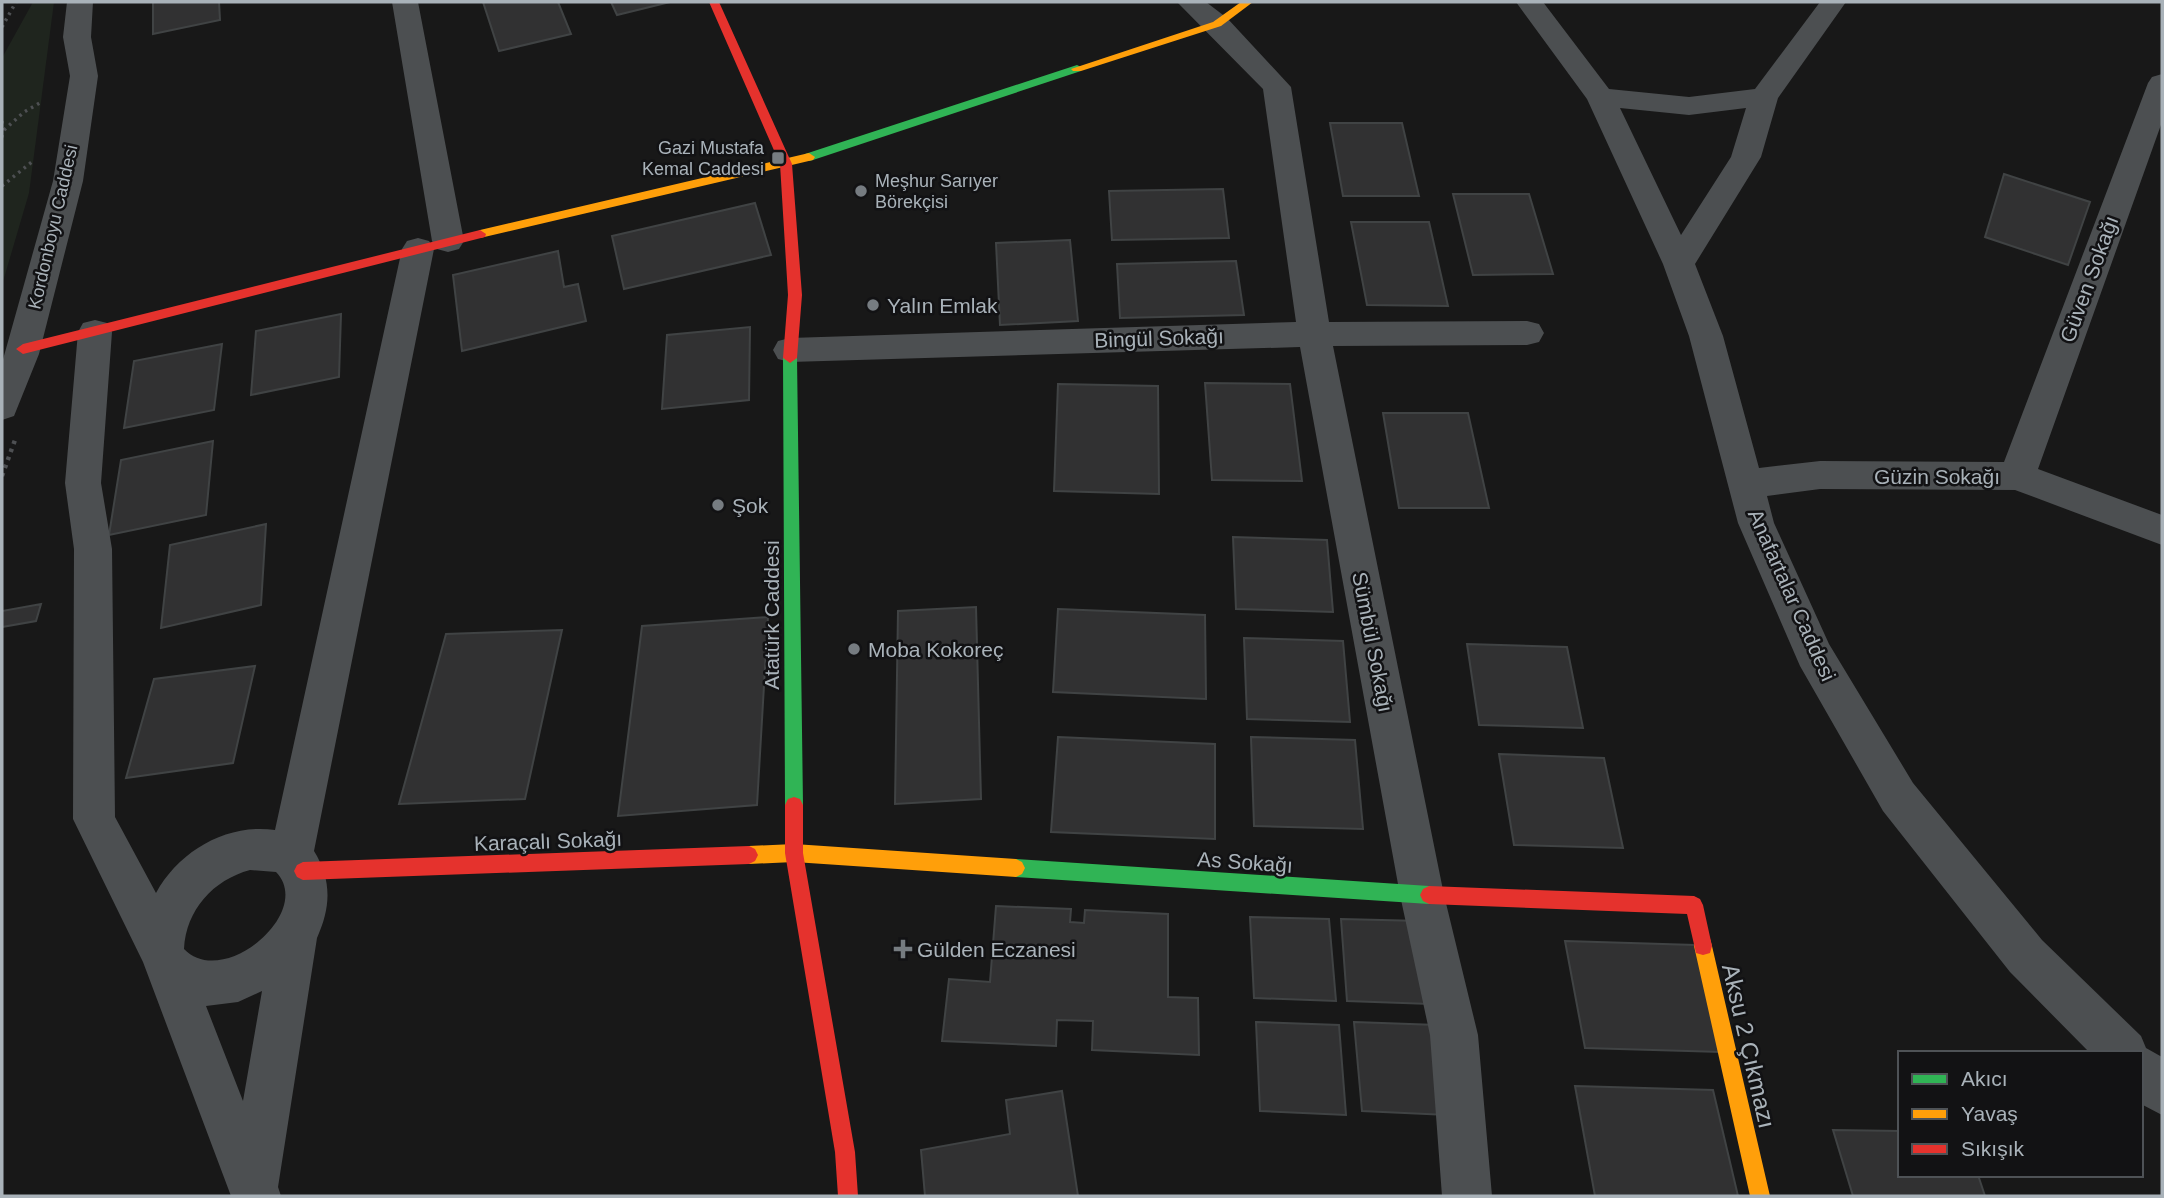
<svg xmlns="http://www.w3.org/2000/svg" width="2164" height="1198" font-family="Arial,sans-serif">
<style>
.green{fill:#1f251e}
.building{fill:#313132;stroke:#404344;stroke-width:2}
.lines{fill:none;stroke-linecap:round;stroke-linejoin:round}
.path-far1{stroke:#4e5053;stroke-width:3.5;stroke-dasharray:2.5 4.5;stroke-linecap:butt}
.path{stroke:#4e5053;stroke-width:4.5;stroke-dasharray:3.5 5;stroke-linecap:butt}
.street{fill:#4c4f51;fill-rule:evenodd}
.fast{fill:#30b455;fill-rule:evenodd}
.slow{fill:#ff9f0a;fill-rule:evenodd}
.jam{fill:#e5322d;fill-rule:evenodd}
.poi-dot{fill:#767c81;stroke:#121214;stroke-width:2.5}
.labels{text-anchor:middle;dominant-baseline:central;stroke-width:5;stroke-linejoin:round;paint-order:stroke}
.far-poi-label{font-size:18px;fill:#a9b2b9;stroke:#121214;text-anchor:end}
.far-street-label{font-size:18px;fill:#a9b2b9;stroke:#121214}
.street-label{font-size:21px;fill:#a9b2b9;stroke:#121214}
.poi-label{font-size:21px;fill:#a9b2b9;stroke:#121214;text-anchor:start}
.near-street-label{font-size:24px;fill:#a9b2b9;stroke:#121214}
</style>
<rect width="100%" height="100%" fill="#181818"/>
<!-- green -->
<path class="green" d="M33,2H54L29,193L2,285V58Z"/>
<!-- building -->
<path class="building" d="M153,2H219L220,20L153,34Z
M483,2H558L571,34L499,51Z
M611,2H670L617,15Z
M1330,123H1402L1419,196H1343Z
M2004,174L2090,202L2068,265L1985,237Z
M1223,189L1229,238L1112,240L1109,191Z
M1453,194H1529L1553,274L1473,275Z
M755,203L771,255L624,289L612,236Z
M1351,222H1429L1448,306L1367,305Z
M1070,240L1078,321L1000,325L996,243Z
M558,251L564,287L578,284L586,321L462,351L453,275Z
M1236,261L1244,315L1120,318L1117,264Z
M341,314L339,377L251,395L256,331Z
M750,327L749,400L662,409L667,335Z
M222,344L214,410L124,428L134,361Z
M1205,383L1290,384L1302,481L1212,480Z
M1058,384L1158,386L1159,494L1054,491Z
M1383,413H1468L1489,508H1399Z
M213,441L206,515L109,535L121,460Z
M266,524L261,605L161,628L170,545Z
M1233,537L1327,540L1333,612L1236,609Z
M41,604L36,621L2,627V611Z
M976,607L981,799L895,804L898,611Z
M1058,609L1205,615L1206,699L1053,692Z
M768,617L757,805L618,816L642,626Z
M562,630L525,799L399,804L446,634Z
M1244,638L1343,641L1350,722L1247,719Z
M1467,644L1567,647L1583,728L1479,725Z
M255,666L233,763L126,778L154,679Z
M1058,737L1215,744V839L1051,832Z
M1251,737L1355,740L1363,829L1254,826Z
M1499,754L1604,758L1623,848L1514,845Z
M996,906L1071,909L1070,922L1084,923L1085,910L1168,914V997L1198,998L1199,1055L1092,1050L1093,1021L1057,1020L1056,1046L942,1041L949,979L990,982Z
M1250,917L1329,919L1336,1001L1254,998Z
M1341,919L1421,921L1430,1004L1347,1001Z
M1565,941L1695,945L1721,1052L1585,1048Z
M1256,1022L1339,1025L1346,1115L1260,1111Z
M1354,1022L1437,1025L1447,1115L1362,1111Z
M1575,1086L1713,1090L1738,1196H1595Z
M1062,1091L1078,1196H925L921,1150L1010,1134L1006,1100Z
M1833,1130L1900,1131V1175H1978L1985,1196H1853Z"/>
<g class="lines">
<!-- path-far1 -->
<path class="path-far1" d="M2,27L16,2
M2,121V138
M4,130L24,112L43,101
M2,186L33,161"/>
<!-- path -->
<path class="path" d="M2,476L15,440"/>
<!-- street -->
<path class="street" d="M67,2H93L91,37L98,76L83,181L39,354L14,416L2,420V363L53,181L70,76L63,37Z
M392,2H418L464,241L459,249L448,252L437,249L432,241Z
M1177,2H1206L1227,18L1291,87L1329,322L1527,321L1539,324L1544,333L1539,342L1527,345L1333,346L1444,895L1478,1035L1492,1196H1442L1430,1035L1400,895L1300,347L790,362L778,359L773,350L778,341L790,338L1296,322L1263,89Z
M1516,2H1543L1609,89L1689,97L1755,89L1820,2H1846L1778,98L1761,157L1695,264L1723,336L1759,468L1820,461L2004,462L2148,83L2152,77L2162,74V122L2038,469L2162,515V545L2015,490L1820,489L1767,496L1774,523L1829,644L1913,783L2042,940L2141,1036L2146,1048L2162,1057V1115L2141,1104V1053H2090L2010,972L1883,811L1800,666L1738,523L1689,336L1663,264L1587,99ZM1620,108L1689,115L1746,108L1731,157L1681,235Z
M418,238L429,241L434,249L314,851C332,880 331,907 317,938L278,1187L281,1196H231L143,962L73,819L74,549L65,483L78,332L83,323L95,320L107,323L112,332L101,483L112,549L115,817L156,893C179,851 227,823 275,830L402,249L407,241ZM250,870L276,872C315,912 223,990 184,949C186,910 213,880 250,870ZM262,991L243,1101L206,1006L238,1002Z"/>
<!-- fast -->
<path class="fast" d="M1077,65L1081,67V71L813,160L809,161L803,157L805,154Z
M790,353L797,358L803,805L800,811L794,813L788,811L785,805L783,358Z
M1016,859L1429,886L1435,889L1438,895L1435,901L1429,904L1016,877L1010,874L1007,868L1010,862Z"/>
<!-- slow -->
<path class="slow" d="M1241,2H1253L1221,26L1081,71H1073L1071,69L1213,22Z
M809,153L815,157L813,160L480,238L474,234L480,230Z
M794,844L1016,859L1022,862L1025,868L1022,874L1016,877L794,862L749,864L743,861L740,855L743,849L749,846Z
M1703,937L1710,939L1712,946L1770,1196H1750L1694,946L1696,939Z"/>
<!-- jam -->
<path class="jam" d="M709,2H719L792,164L802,295L797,358L790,363L783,358L788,295L780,164Z
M480,230L486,234L485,237L23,354L16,349L23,344Z
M794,797L800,799L803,805V853L855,1152L858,1196H838L835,1152L785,853V805L788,799Z
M749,846L755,849L758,855L755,861L749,864L303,880L297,877L294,871L297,865L303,862Z
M1429,886L1694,896L1700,899L1703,905L1712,946L1710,953L1703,955L1696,953L1687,914L1429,904L1423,901L1420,895L1423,889Z"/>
</g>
<!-- markers -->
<g class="poi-dot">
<rect x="771" y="151" width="14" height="14" rx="3.5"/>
<circle cx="861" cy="191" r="7"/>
<circle cx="873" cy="305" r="7"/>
<circle cx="718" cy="505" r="7"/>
<circle cx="854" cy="649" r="7"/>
<path d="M899.5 938.5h7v7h7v7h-7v7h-7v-7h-7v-7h7z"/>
</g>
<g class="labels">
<!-- far-poi labels -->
<g class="far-poi-label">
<text x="764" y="148">Gazi Mustafa<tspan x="764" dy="21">Kemal Caddesi</tspan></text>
<text x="875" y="181" text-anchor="start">Meşhur Sarıyer<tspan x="875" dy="21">Börekçisi</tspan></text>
</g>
<!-- far-street labels -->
<g class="far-street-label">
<text transform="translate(53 227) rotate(-77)">Kordonboyu Caddesi</text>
</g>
<!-- street labels -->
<g class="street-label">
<text transform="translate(2089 279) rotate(-70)">Güven Sokağı</text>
<text transform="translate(1159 338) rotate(-2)">Bingül Sokağı</text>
<text x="1937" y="476">Güzin Sokağı</text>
<text transform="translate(1792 595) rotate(66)">Anafartalar Caddesi</text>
<text transform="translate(771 615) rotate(-90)">Atatürk Caddesi</text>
<text transform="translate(1373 642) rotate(79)">Sümbül Sokağı</text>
<text transform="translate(548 841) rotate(-2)">Karaçalı Sokağı</text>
<text transform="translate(1245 862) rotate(4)">As Sokağı</text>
</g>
<!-- poi labels -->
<g class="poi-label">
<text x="887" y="305">Yalın Emlak</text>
<text x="732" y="505">Şok</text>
<text x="868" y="649">Moba Kokoreç</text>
<text x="917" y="949">Gülden Eczanesi</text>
</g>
<!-- near-street labels -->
<g class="near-street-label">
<text transform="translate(1749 1046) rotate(77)">Aksu 2 Çıkmazı</text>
</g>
</g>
<!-- border -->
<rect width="2164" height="1198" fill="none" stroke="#a9b2b9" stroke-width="7"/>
<!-- legend -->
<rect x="1898" y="1051" width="245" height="126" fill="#121214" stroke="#4e5256" stroke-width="2"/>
<rect x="1912" y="1074" width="35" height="10" fill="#30b455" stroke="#4e5256" stroke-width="2"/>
<text x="1961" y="1086" font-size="21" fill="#a9b2b9">Akıcı</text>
<rect x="1912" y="1109" width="35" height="10" fill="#ff9f0a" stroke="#4e5256" stroke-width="2"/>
<text x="1961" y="1121" font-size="21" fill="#a9b2b9">Yavaş</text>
<rect x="1912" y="1144" width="35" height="10" fill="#e5322d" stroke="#4e5256" stroke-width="2"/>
<text x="1961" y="1156" font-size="21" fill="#a9b2b9">Sıkışık</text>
</svg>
